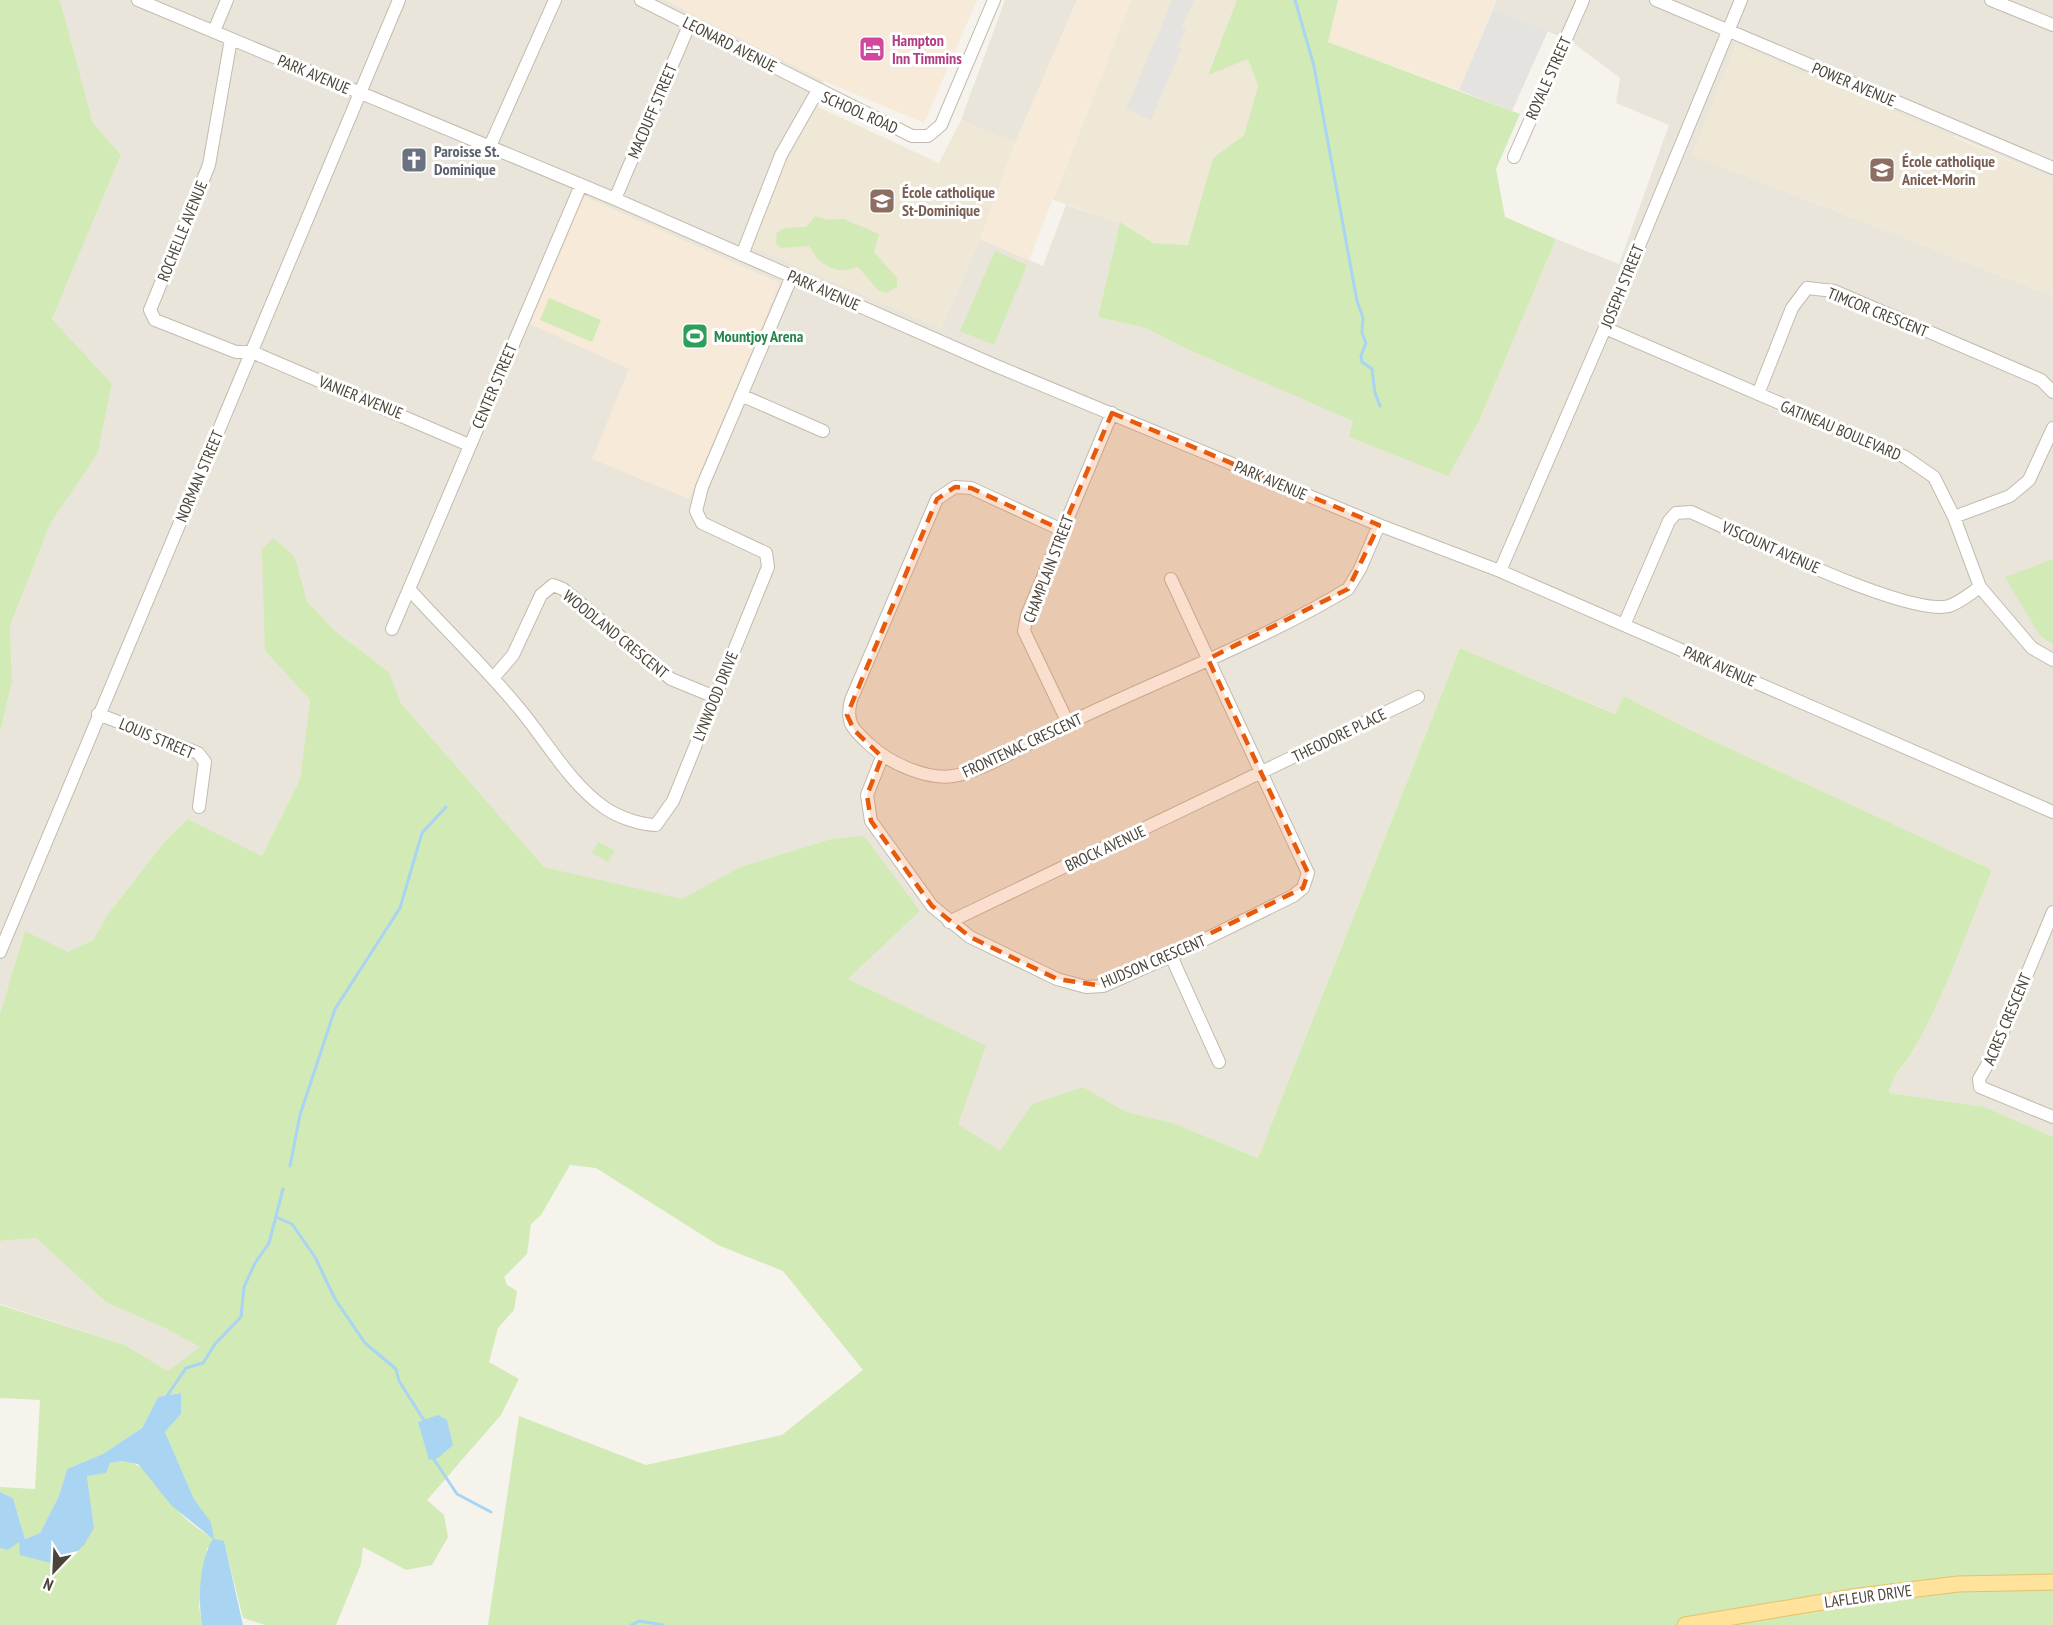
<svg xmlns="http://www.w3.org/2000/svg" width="2053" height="1625" font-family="'PT Sans Narrow',sans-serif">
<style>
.residential{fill:#eae5da}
.commercial{fill:#f7ead8}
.education{fill:#efe8d6}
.green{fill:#d2eab5}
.parking{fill:#e5e3e0}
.water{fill:#a9d4f2}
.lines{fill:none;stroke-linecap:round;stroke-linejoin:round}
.stream{stroke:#a9d4f2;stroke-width:3}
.minor-casing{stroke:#c2bbae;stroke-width:14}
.major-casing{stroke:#e6c16a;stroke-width:17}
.minor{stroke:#fff;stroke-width:12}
.major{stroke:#ffe39c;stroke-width:15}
.marked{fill:#e8590c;fill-opacity:0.2;stroke:#e8590c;stroke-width:4.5;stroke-dasharray:12 8;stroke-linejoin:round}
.labels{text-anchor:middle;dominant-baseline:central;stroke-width:6;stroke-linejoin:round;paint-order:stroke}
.hotel-label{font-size:16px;font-weight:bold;fill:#b23c85;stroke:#fff;text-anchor:start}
.street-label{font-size:16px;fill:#4b4439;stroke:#fff}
.worship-label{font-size:16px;font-weight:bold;fill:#5b616d;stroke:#fff;text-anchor:start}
.education-label{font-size:16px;font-weight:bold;fill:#785e54;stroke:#fff;text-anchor:start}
.leisure-label{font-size:16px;font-weight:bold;fill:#27864d;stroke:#fff;text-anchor:start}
</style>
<rect width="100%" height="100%" fill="#f6f3ec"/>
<!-- residential -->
<path class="residential" d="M60,0H665L824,81L796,137L751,246L941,328L980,239L1043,266L1066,205L1120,222L1098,317L1146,328L1189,350L1354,421L1349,437L1480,419L1556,239L1619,264L1669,125L1616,103L1620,78L1571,41L1493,9L1496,0H2053V179L1955,136L1692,155L2053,296V559L2049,561L2040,636L2053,644V1137L1985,1107L1889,1093L1890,1083L1914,1050L1937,1001L1992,870L1690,730L1624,696L1616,714L1460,648L1258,1158L1173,1123L1126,1112L1083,1087L1032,1104L1000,1152L958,1124L908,1009L848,979L920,911L831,839L740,867L682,900L544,867L401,703L389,672L334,630L307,601L295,557L265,651L310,700L300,779L262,856L188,819L166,840L108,914L93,940L68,952L25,932L0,1014V733L12,681L10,626L50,524L98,453L112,385L52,319L121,155L93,123Z
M1005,0H1077L1015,143L961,120Z
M36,1238L107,1303L163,1327L201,1347L168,1371L125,1345L0,1304V1241Z"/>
<!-- commercial -->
<path class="commercial" d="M665,0H977L924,123L824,81Z
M1077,0H1131L1029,260L980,239L1015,143Z
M1337,0H1496L1459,90L1328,42Z
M584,196L780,283L689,499L592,459L629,369L530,324Z"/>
<!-- education -->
<path class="education" d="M1131,0H1237L1208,74L1248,59L1258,86L1244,135L1213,158L1189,245L1153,243L1120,222L1053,200Z
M1736,44L2053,179V296L1692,155Z
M816,106L939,163L961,120L1015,143L980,239L941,328L751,246L796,137Z"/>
<!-- green -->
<path class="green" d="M0,0H60L93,123L121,155L52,319L112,384L98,453L50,524L10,626L12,681L0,733Z
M1237,0H1338L1328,42L1520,114L1496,169L1505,217L1556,239L1480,419L1448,476L1349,437L1353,421L1189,350L1146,328L1098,317L1120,222L1153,243L1188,245L1213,158L1244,135L1258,86L1248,59L1208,75Z
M815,216L828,220L844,219L879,234L874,252L897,278V287L886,293L878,290L858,267C835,275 820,266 809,246L781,248L776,243L777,232L785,228L806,227Z
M995,251L1027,265L994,345L960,331Z
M549,298L601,320L592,342L540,320Z
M273,538L295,557L307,601L334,630L389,672L401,703L544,867L682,899L740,867L831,839L864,836L920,911L848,979L986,1046L958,1124L1000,1151L1032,1104L1083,1087L1126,1112L1173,1123L1258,1158L1460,648L1615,714L1624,696L1690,730L1992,870C1967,929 1946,993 1914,1049C1906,1064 1891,1075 1889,1093L1985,1107L2053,1137V1625H488L519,1416L646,1465L782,1435L863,1370L783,1271L718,1245L596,1168L570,1165L541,1215L531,1224L527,1254L504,1277L507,1285L517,1291L514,1310L498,1328L489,1362L519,1379L501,1415L427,1500L444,1515L448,1537L432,1565L406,1570L363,1547L361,1564L336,1625H265L243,1618L224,1542L207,1548L199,1606L202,1625H0V1548L8,1549L19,1542L94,1528L87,1476C98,1470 109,1461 122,1461C145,1460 159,1491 173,1506C184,1518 199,1531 213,1538L211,1522L194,1499L165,1432L181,1414L180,1393L158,1397L142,1428L103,1454L67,1469L59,1496L40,1533L25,1539L13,1498L0,1492V1487L35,1489L40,1400L0,1398V1305L125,1345L168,1371L200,1347L163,1327L107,1303L36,1238L0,1241V1014L25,931L68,952L93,940L108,914L166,840L188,819L262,856L300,779L310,700L265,651L262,549Z
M2053,559V644L2040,636L2005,577Z
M598,842L615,850L608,862L592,853Z"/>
<!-- parking -->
<path class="parking" d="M1172,0H1194L1182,27L1186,29L1178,47L1181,49L1151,120L1126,109Z
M1493,9L1548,31L1512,111L1459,90Z"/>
<!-- water -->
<path class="water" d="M181,1393V1414L165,1432L194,1499L211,1522L214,1539L224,1541L243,1625H202C198,1599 199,1561 213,1539L172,1506L138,1464L122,1461L110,1463L106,1473L87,1476L94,1528L84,1545L62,1566L20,1555L19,1542L8,1550L0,1548V1492L13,1498L25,1539L40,1533L59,1496L67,1469L103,1454L142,1428L158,1397Z
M438,1415L447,1420L453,1445L438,1458L429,1460L418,1422Z"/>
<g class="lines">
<!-- stream -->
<path class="stream" d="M1295,0L1314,66L1357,301L1363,318L1362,333L1366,343L1361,356L1362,362L1372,369L1375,393L1380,406
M290,1166L300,1115L335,1009L400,908L422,833L446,807
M276,1217L292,1224L315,1257L335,1299L365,1343L396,1369L399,1381L425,1422
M167,1396L186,1368L203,1363L215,1344L241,1317L244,1287L255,1263L269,1243L283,1189
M433,1458L457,1494L491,1512
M631,1625L639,1621L663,1625"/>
<defs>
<path id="minor" d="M138,0L615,199L994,365L1379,525L1500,571L2053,812
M641,0L912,136H928L941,125L994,0
M1656,0L2053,168
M1991,0L2053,25
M214,31L227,0
M231,39L209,165L150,310L155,320L236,352H252L469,445
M490,146L555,0
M1514,157L1583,0
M615,199L690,23
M742,255L781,155L818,90
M1605,328L1905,457L1934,477L1954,517L1980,587L2032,648L2053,660
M1758,394L1792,308L1807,288L1834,291L2041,380L2053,392
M743,396L823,431
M1954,517L2010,496L2029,480L2053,428
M1062,530L971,488L955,487L937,499L851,700C845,724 854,730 870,745C889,763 927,780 953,776C983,772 1039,737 1069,723C1162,678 1260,642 1348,589L1360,569L1379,525
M1500,571L1605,328L1741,0
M409,589C445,629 484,666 518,707C546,740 569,783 605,808C618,817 641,825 656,825L673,801L768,567L766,553L702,523L696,511L702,487L792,276
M1624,625L1669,521L1676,513L1691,512C1738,533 1907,617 1949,606C1959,603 1971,593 1980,587
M392,629L581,185
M494,677L513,655L541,595L553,585L563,589L671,679L715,697
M98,714L198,753L205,762L199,807
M1068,723L1024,631L1027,615L1112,413
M882,757L867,795L871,821L932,906L970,937L1057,979L1086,987L1103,986L1171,956L1293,896L1303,888L1308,873L1171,579
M2053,912L1994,1053L1979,1079L1980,1087L2053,1117
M949,922L1418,697
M0,952L399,0
M1171,956L1219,1062"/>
<path id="major" d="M1685,1625L1859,1596L1958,1584L2053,1582"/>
</defs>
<!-- minor casing -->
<use href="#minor" class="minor-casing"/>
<!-- major casing -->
<use href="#major" class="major-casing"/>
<!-- minor -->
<use href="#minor" class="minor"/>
<!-- major -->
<use href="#major" class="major"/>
</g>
<!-- marked area -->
<path class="marked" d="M1112,413L1379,525L1348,589L1208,659L1308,873L1303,888L1103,986L1057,979L970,937L932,906L871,821L867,795L882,757L854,730L847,715L937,499L955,487L971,488L1062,530Z"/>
<!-- icons -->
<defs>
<symbol id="hotel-square" viewBox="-11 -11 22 22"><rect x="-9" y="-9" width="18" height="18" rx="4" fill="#d1479c" stroke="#fff"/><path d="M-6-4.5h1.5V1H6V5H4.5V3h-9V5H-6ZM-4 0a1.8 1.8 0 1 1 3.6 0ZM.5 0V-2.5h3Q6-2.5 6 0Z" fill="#fff"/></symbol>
<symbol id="church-square" viewBox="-11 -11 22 22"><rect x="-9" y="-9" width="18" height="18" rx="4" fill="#6b7280" stroke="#fff"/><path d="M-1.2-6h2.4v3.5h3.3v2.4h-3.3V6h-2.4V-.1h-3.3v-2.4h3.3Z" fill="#fff"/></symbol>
<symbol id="school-square" viewBox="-11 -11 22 22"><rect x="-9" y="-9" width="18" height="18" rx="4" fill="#8d6e63" stroke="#fff"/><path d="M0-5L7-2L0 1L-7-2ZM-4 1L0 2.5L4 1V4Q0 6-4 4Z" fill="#fff"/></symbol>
<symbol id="stadium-square" viewBox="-11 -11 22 22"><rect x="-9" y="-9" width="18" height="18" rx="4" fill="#2e9e5b" stroke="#fff"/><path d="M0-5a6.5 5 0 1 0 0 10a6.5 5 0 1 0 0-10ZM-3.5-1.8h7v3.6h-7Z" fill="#fff"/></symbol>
</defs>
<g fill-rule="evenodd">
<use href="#hotel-square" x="857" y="34" width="30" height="30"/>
<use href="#church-square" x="399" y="145" width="30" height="30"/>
<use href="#school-square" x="1867" y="155" width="30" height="30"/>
<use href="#school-square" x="867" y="186" width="30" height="30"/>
<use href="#stadium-square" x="680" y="321" width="30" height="30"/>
</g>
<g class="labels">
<!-- hotel labels -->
<g class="hotel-label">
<text x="892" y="40">Hampton<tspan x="892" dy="18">Inn Timmins</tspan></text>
</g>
<!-- street labels -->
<g class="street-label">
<text transform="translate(730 44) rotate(27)">LEONARD AVENUE</text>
<text transform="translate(314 74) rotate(23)">PARK AVENUE</text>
<text transform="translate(1548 78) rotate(-66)">ROYALE STREET</text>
<text transform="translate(1854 84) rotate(23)">POWER AVENUE</text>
<text transform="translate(652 111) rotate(-67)">MACDUFF STREET</text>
<text transform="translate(860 112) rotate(24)">SCHOOL ROAD</text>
<text transform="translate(182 231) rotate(-68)">ROCHELLE AVENUE</text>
<text transform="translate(1622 286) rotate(-68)">JOSEPH STREET</text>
<text transform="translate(824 290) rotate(24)">PARK AVENUE</text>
<text transform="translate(1878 312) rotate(22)">TIMCOR CRESCENT</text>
<text transform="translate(494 386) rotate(-67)">CENTER STREET</text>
<text transform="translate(361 397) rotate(22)">VANIER AVENUE</text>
<text transform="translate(1841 430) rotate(23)">GATINEAU BOULEVARD</text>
<text transform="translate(199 476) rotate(-67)">NORMAN STREET</text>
<text transform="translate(1271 480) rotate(23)">PARK AVENUE</text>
<text transform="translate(1771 547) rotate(24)">VISCOUNT AVENUE</text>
<text transform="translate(1048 569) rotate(-69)">CHAMPLAIN STREET</text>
<text transform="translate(616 634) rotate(39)">WOODLAND CRESCENT</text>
<text transform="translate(1720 666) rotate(24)">PARK AVENUE</text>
<text transform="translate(715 696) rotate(-68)">LYNWOOD DRIVE</text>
<text transform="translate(1339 735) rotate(-26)">THEODORE PLACE</text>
<text transform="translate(157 738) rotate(23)">LOUIS STREET</text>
<text transform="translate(1022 745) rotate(-25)">FRONTENAC CRESCENT</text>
<text transform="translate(1105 848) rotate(-25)">BROCK AVENUE</text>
<text transform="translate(1153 961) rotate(-23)">HUDSON CRESCENT</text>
<text transform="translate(2007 1019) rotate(-67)">ACRES CRESCENT</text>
<text transform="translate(1868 1596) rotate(-8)">LAFLEUR DRIVE</text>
</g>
<!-- worship labels -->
<g class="worship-label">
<text x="434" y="151">Paroisse St.<tspan x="434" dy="18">Dominique</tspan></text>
</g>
<!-- education labels -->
<g class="education-label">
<text x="1902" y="161">École catholique<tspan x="1902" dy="18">Anicet-Morin</tspan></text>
<text x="902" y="192">École catholique<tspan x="902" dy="18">St-Dominique</tspan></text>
</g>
<!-- leisure labels -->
<g class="leisure-label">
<text x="714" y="336">Mountjoy Arena</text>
</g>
</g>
<!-- north arrow -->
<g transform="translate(54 1571) rotate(203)" stroke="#ffffff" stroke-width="4.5" paint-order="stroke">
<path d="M0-4.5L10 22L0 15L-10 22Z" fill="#4b4439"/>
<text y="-9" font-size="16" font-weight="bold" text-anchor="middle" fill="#4b4439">N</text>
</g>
</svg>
